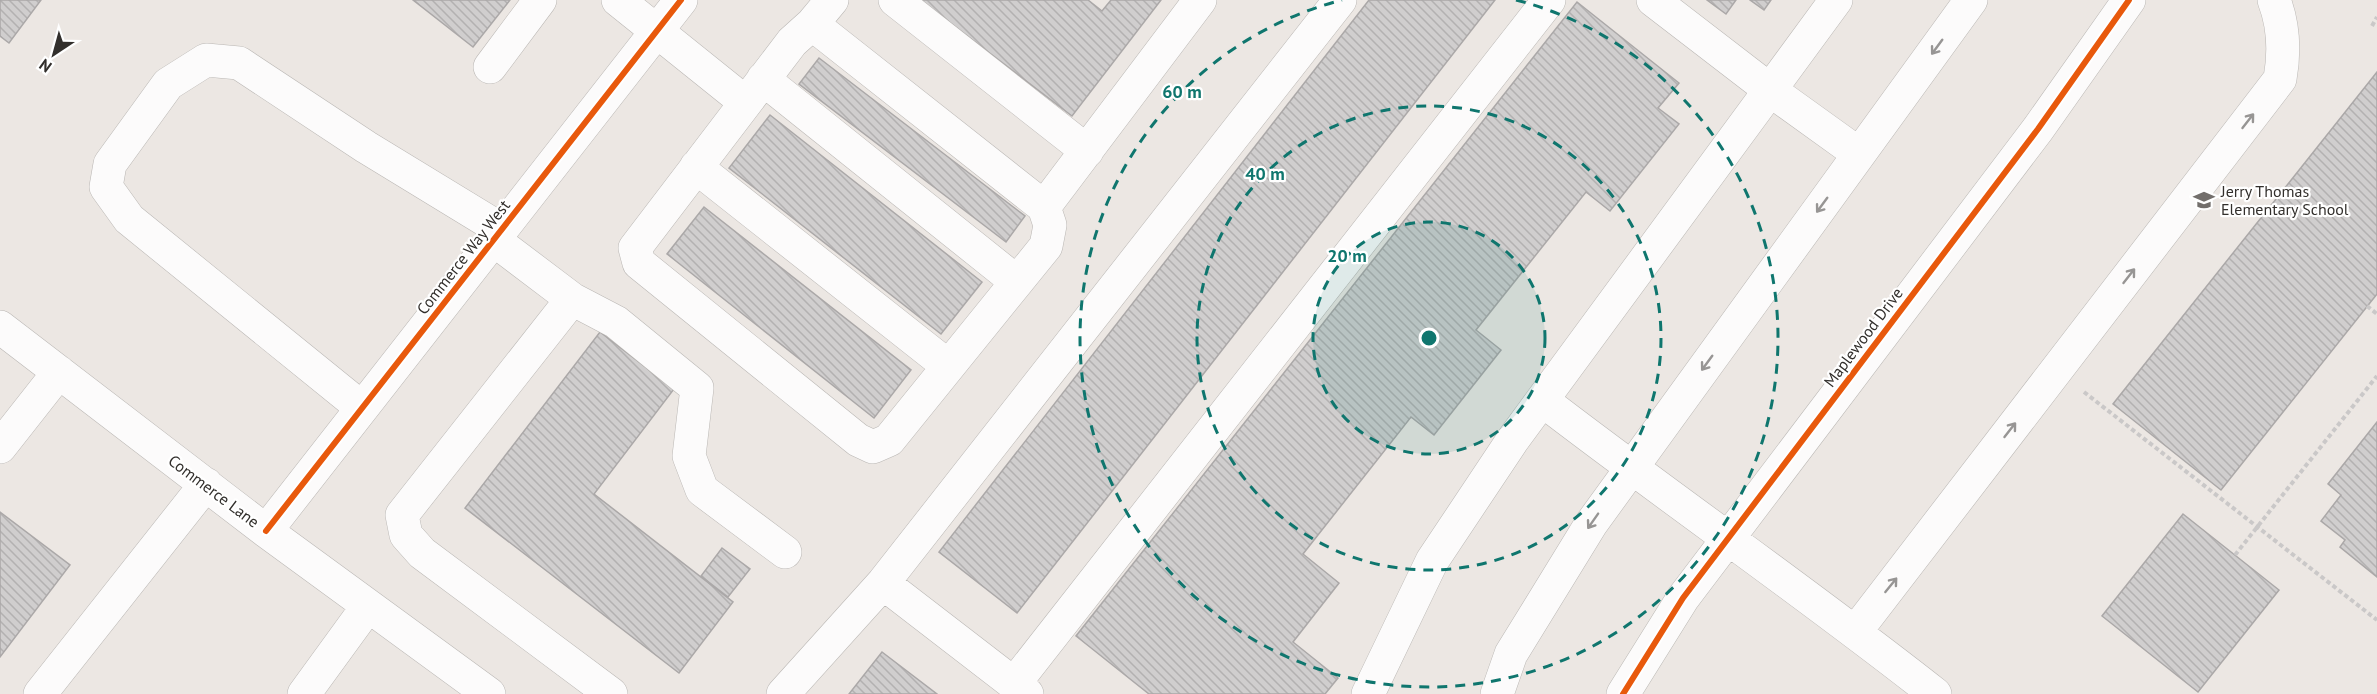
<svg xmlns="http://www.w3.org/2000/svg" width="2377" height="694" font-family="'PT Sans',sans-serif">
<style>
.building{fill:url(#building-back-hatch);stroke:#aba8a8;stroke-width:1.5}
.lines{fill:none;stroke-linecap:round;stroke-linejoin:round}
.minor-casing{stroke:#bab7b4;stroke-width:34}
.path{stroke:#cac8c8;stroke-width:4;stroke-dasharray:4.5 3;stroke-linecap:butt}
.minor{stroke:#fcfbfb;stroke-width:33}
.cycleway-casing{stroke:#fff;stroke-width:10}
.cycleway{stroke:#e8590c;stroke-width:6}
.oneway{stroke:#979594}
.ring{fill:none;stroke:#0f766e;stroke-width:3;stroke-dasharray:10 8}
.labels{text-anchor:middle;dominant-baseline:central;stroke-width:4.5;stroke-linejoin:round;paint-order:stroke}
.poi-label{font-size:16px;fill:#322f2c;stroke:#fff;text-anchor:start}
.street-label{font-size:16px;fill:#322f2c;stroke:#fff}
.centre{fill:#0f766e;stroke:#fff;stroke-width:3}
.ring-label{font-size:18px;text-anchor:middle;font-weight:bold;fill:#0f766e;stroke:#fff;stroke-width:4.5;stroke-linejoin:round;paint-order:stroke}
</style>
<defs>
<pattern id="building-back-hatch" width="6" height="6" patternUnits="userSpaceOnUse" patternTransform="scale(1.5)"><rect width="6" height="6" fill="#d0cece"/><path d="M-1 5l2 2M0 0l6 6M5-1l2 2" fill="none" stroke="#b3b1b1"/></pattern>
</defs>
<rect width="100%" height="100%" fill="#ece7e3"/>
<!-- building -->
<path class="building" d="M0,0H41L9,43L0,36Z
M413,0H510L473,47Z
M920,0H1088L1102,11L1111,0H1161L1072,116Z
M1369,0H1495L1017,613L939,552Z
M1707,0H1736L1726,14Z
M1750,0H1771L1764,10Z
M1577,2L1679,83L1658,108L1679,124L1610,211L1586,192L1476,330L1501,350L1434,435L1411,417L1303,554L1339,583L1293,642L1338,678L1325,694H1149L1076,636Z
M819,58L1025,216L1006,242L799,84Z
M2377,72V294L2221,490L2113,404Z
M770,115L982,282L941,334L729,168Z
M704,207L911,370L874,418L667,254Z
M600,332L674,389L594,494L733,602L679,673L465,508Z
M2377,422V577L2340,547L2345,540L2321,521L2341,495L2328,484Z
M0,512L70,565L0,657Z
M2183,514L2279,590L2198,692L2102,616Z
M722,548L750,569L728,597L701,576Z
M882,652L937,694H849Z"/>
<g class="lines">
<defs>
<path id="minor" d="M618,0L745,102
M895,0L1087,151
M1836,0L1770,90L1859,154
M812,24L1044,207L1050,225L1046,246L889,440L873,447L858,440L639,263L635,248L792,42L812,24L832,0
M490,67L540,0
M763,79L1017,282
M696,167L948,366
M1044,207L1200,0
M494,240L572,299L616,322L697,388L689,456L702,490L785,552
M572,299L402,515L406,535L422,553L611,694
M0,327L266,531L489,694
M1542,400C1672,500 1807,593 1935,694
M362,408L129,219L106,187L110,164L168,84L206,60L239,63L366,147L502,230
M0,447L59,372
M266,531L681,0
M883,583L1027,694
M1856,631L2280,79C2285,51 2284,26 2274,0
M1014,684L1549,0
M40,694L206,484
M304,694L368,606
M783,694L883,583L1340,0
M1368,694L1432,561L1512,441L1770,90L1653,0
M1497,694L1511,654L1591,524L1971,0
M1623,694L1683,598L2038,129L2129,0"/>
</defs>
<!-- minor casing -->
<use href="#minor" class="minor-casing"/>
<!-- path -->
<path class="path" d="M2372,26L2377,17
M2367,306L2377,314
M2084,392L2377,620
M2235,555L2377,376"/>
<!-- minor -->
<use href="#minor" class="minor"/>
<defs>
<path id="cycleway" d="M266,531L681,0
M1623,694L1683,598L2038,129L2129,0"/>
</defs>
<!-- cycleway casing -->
<use href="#cycleway" class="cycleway-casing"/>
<!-- cycleway -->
<use href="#cycleway" class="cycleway"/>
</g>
<!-- one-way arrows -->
<defs><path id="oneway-shaft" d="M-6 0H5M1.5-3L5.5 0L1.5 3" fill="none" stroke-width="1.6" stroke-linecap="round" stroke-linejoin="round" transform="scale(1.5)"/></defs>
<g class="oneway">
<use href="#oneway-shaft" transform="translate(1937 47) rotate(126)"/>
<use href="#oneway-shaft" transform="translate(2248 121) rotate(-52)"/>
<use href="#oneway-shaft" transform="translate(1822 205) rotate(126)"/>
<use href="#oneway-shaft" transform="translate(2129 276) rotate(-52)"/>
<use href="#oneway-shaft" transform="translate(1707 363) rotate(126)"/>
<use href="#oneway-shaft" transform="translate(2010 430) rotate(-52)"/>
<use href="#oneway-shaft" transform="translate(1593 521) rotate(125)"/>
<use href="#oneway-shaft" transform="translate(1891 585) rotate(-51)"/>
</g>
<!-- distance rings -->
<circle cx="1429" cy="338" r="116" fill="#0f766e" fill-opacity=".12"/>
<g class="ring">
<circle cx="1429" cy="338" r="116"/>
<circle cx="1429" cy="338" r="232"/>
<path d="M1516 0A349 349 0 1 1 1342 0"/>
</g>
<!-- icons -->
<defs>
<symbol id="school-bare" viewBox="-9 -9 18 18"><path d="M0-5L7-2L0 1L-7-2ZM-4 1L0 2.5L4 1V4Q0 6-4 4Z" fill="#736f6c" stroke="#fff" stroke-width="2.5" paint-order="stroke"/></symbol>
</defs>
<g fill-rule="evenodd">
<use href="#school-bare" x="2189" y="185" width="30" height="30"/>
</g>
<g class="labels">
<!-- poi labels -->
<g class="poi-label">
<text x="2221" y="191">Jerry Thomas<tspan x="2221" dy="18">Elementary School</tspan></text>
</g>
<!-- street labels -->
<g class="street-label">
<text transform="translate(463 257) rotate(-52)">Commerce Way West</text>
<text transform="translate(1863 337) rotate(-53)">Maplewood Drive</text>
<text transform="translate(214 491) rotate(37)">Commerce Lane</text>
</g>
</g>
<circle cx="1429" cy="338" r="9" class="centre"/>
<g class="ring-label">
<text x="1182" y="98">60 m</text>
<text x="1265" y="180">40 m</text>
<text x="1347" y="262">20 m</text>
</g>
<!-- north arrow -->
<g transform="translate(54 54) rotate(216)" stroke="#ffffff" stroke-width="4.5" paint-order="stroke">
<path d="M0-4.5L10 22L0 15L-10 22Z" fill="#322f2c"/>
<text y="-9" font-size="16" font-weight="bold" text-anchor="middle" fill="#322f2c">N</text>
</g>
</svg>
